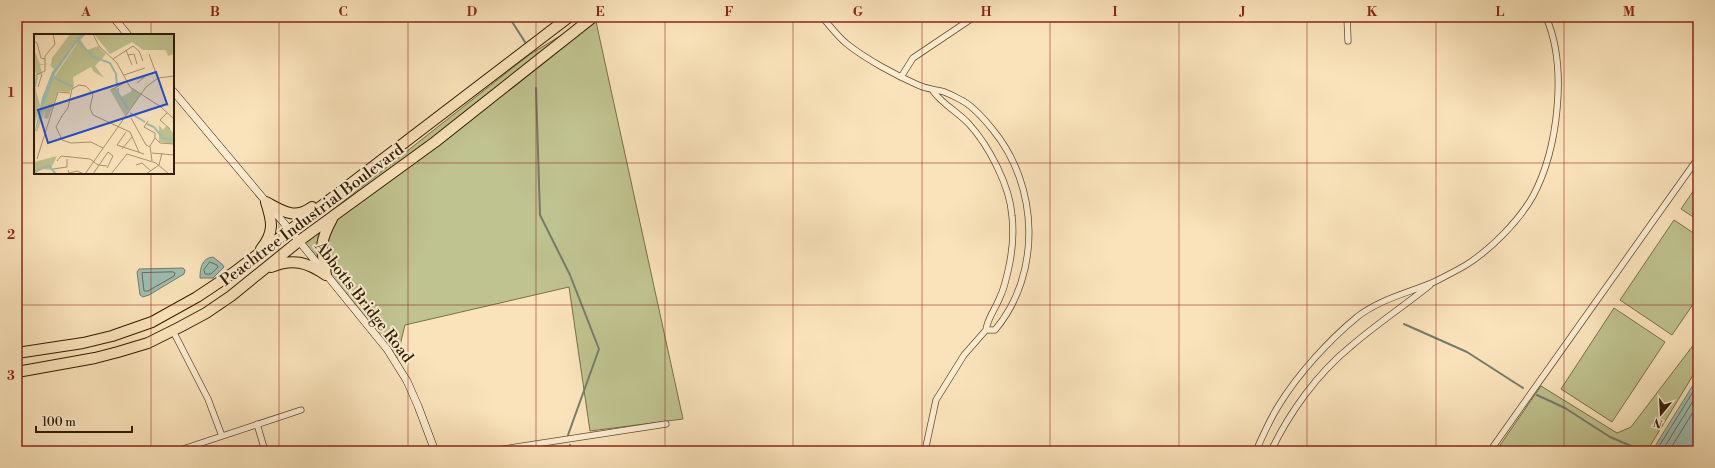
<svg xmlns="http://www.w3.org/2000/svg" width="1715" height="468" font-family="'Libre Bodoni',serif">
<style>
.green{fill:#bfc38f;stroke:#777048}
.water{fill:#9ebeb3;stroke:#727d6c}
.lines{fill:none;stroke-linecap:round;stroke-linejoin:round}
.shore{stroke:#666d5a;stroke-width:1}
.stream{stroke:#727d6c;stroke-width:2}
.street-casing{stroke:#624e30;stroke-width:7}
.secondary-casing{stroke:#2f1c02;stroke-width:8}
.highway-casing{stroke:#2f1c02;stroke-width:12}
.street{stroke:#fcedd2;stroke-width:5.5}
.secondary{stroke:#fcedd2;stroke-width:7}
.highway{stroke:#fae3ba;stroke-width:10}
.grid{fill:none;stroke:#8f2418;stroke-width:1;stroke-opacity:0.55}
.labels{text-anchor:middle;dominant-baseline:central;stroke-width:4;stroke-linejoin:round;paint-order:stroke}
.street-label{font-size:16px;fill:#2f1c02;stroke:#fcedd2}
.inset-river{fill:none;stroke:#9ebeb3;stroke-width:2}
.inset-road{fill:none;stroke:#a99370;stroke-width:1}
.view{fill:#1d4ed8;fill-opacity:0.15;stroke:#1d4ed8;stroke-width:2}
.inset-edge{fill:none;stroke:#2f1c02;stroke-width:2}
.neatline{fill:none;stroke:#8f2418;stroke-width:1.5}
.grid-label{font-size:13px;text-anchor:middle;font-weight:bold;fill:#8f2418}
</style>
<rect width="100%" height="100%" fill="#fae3ba"/>
<filter id="stains"><feTurbulence type="fractalNoise" baseFrequency=".005" numOctaves="4"/><feColorMatrix values="0 0 0 0 .2 0 0 0 0 .09 0 0 0 0 .02 0 0 0 .5 -.17"/></filter>
<radialGradient id="worn" r=".72"><stop offset=".6" stop-color="#630" stop-opacity="0"/><stop offset="1" stop-color="#630" stop-opacity=".3"/></radialGradient>
<!-- green -->
<path class="green" d="M591,17H595L683,419L590,431L569,287L405,325L395,366L374,331L298,237L529,55Z
M1698,184V220L1681,209Z
M1674,220L1698,236V297L1672,335L1620,300Z
M1614,308L1665,342L1612,422L1561,389Z
M1698,339V367L1647,451H1496L1541,386L1617,433L1631,427Z"/>
<!-- water -->
<path class="water" d="M213,257L222,264L224,267L213,278H200C200,268 202,258 213,257Z
M183,268L185,270L184,274L149,295L143,297L140,295L137,272L139,269Z
M1698,377V451H1652Z"/>
<g class="lines">
<!-- shore -->
<path class="shore" d="M210,262L217,265L218,267L211,274H205L204,270Z
M173,272L175,273L174,276L148,291H144L142,273Z
M1656,451L1698,384
M1662,451L1698,393
M1669,451L1698,404"/>
<!-- stream -->
<path class="stream" d="M509,17L525,42
M536,88L540,215L570,275L599,349L568,435
M1404,324L1467,352L1523,388
M1537,395L1565,408L1610,437L1643,451
M570,445L571,451"/>
<defs>
<path id="street" d="M822,17C830,26 838,37 847,44C866,59 895,75 918,85C927,89 932,89 941,91C947,92 957,98 963,101C975,108 985,120 993,130C1039,186 1042,274 995,330H986L964,355L936,400L925,451
M1347,17L1348,41
M901,77L913,58L974,17
M933,91C942,104 958,112 969,124C989,146 1010,186 1012,216C1014,234 1012,254 1008,271C1006,280 1004,289 1000,297C996,308 987,319 986,330
M173,331L208,399L222,436
M257,424L265,451
M177,451L301,410
M490,451L666,424
M1256,451C1263,435 1270,419 1279,405C1298,374 1329,340 1357,317C1380,299 1408,293 1434,282C1444,277 1456,271 1466,265C1490,250 1519,221 1533,196C1558,149 1568,67 1546,17
M1271,451C1289,413 1317,374 1350,347C1375,325 1404,306 1430,285
M1490,451L1698,158"/>
<path id="secondary" d="M113,17L128,35
M173,91L299,241L387,349L407,381L418,406L435,451"/>
<path id="highway" d="M266,202C283,211 294,220 312,207
M261,249C275,232 272,221 266,202
M271,267C293,258 307,262 326,275
M326,275C322,247 318,245 332,219
M17,353L83,343L112,336L152,322L197,297L233,273L290,230L569,17
M17,372L95,358L118,352L148,343L180,327L206,313L231,296L299,241L435,142L593,17"/>
</defs>
<!-- street casing -->
<use href="#street" class="street-casing"/>
<!-- secondary casing -->
<use href="#secondary" class="secondary-casing"/>
<!-- highway casing -->
<use href="#highway" class="highway-casing"/>
<!-- street -->
<use href="#street" class="street"/>
<!-- secondary -->
<use href="#secondary" class="secondary"/>
<!-- highway -->
<use href="#highway" class="highway"/>
</g>
<!-- grid -->
<path class="grid" d="M151,17V35M279,17V451M408,17V451M536,17V451M665,17V451M793,17V451M922,17V451M1050,17V451M1179,17V451M1307,17V451M1436,17V451M1564,17V451M17,163H35M173,163H1698M151,173V451M17,305H1698"/>
<g class="labels">
<!-- street labels -->
<g class="street-label">
<text transform="translate(312 215) rotate(-37)">Peachtree Industrial Boulevard</text>
<text transform="translate(364 302) rotate(52)">Abbotts Bridge Road</text>
</g>
</g>
<!-- overview -->
<g transform="translate(34 34)">
<rect width="140" height="140" fill="#fae3ba"/>
<path d="M36,0H46L20,35L15,30L6,31L8,40L3,41L0,36V15L6,30H15L17,31L18,24ZM60,0H140V20L134,22L132,16H109L98,8L76,20ZM46,5L53,16L64,12L72,20L61,32L70,44L60,38L57,33L39,43L40,52L35,58L24,57L14,85L10,84L11,77L3,98L2,97L18,46ZM0,50L6,71L0,94ZM82,54L87,63L98,57L97,54L107,60L91,82L76,56ZM125,91L129,96L132,92L136,95L140,100V110L125,108ZM23,122L16,136L9,135L0,140V128Z" fill="#bfc38f"/>
<path d="M52,0L41,11L21,40L0,101L8,64L18,38L45,1Z" fill="#9ebeb3"/>
<path class="inset-river" d="M44,7L59,23L76,29L82,40L83,52M19,43L39,53M84,54V59L94,75M0,57L3,42M96,79L111,88M113,90L120,93L129,104L140,106M0,137L15,132L22,140"/>
<path class="inset-road" d="M59,0L65,12L83,29L96,53L127,73L140,85M0,7L3,9L7,24L11,25M92,16L98,31M115,20L134,72M94,21L100,20L103,30M79,25L99,12L105,17L109,27M90,41L111,34M0,42L11,37V22L21,10L19,0M103,49L114,40M4,53L8,40M77,56L92,48M133,79L126,86L136,95M28,82L22,93L28,106L37,109L57,108L69,114M27,83L34,74L38,55L45,51L52,52L59,60L56,74L59,81L96,98L105,118M97,84L112,111L116,113M114,87L110,93L121,99V104M92,98L83,111L110,120M88,115L98,103M118,119L140,121M3,125L24,58L36,59M23,127L27,122L56,125L64,131L73,132M118,127L116,112L121,104L126,109L140,110M102,131L108,129L117,137M19,135L33,133V125M34,136L35,139L43,137L50,140M51,140L112,53L124,44L140,42M59,140L74,118L79,122L73,134M77,140L93,120L122,129L135,140M112,140L125,131L128,119"/>
<path class="view" d="M122,38L133,70L14,109L4,76Z"/>
<rect width="140" height="140" class="inset-edge"/>
</g>
<!-- margin -->
<rect width="1715" height="468" fill="none" stroke="#fae3ba" stroke-width="44"/>
<!-- north arrow -->
<g transform="translate(1661 414) rotate(198)" stroke="#fcedd2" stroke-width="3" paint-order="stroke">
<path d="M0-3L7 15L0 10L-7 15Z" fill="#2f1c02"/>
<text y="-6" font-size="11" font-weight="bold" text-anchor="middle" fill="#2f1c02">N</text>
</g>
<!-- scale -->
<path d="M36 426v6h96v-6" fill="none" stroke="#2f1c02" stroke-width="2"/>
<text x="42" y="426" font-size="12" fill="#2f1c02" stroke="#fcedd2" stroke-width="3" paint-order="stroke">100 m</text>
<rect x="22" y="22" width="1671" height="424" class="neatline"/>
<g class="grid-label">
<text x="86" y="16">A</text>
<text x="215" y="16">B</text>
<text x="343" y="16">C</text>
<text x="472" y="16">D</text>
<text x="600" y="16">E</text>
<text x="729" y="16">F</text>
<text x="858" y="16">G</text>
<text x="986" y="16">H</text>
<text x="1115" y="16">I</text>
<text x="1243" y="16">J</text>
<text x="1372" y="16">K</text>
<text x="1500" y="16">L</text>
<text x="1629" y="16">M</text>
<text x="11" y="97">1</text>
<text x="11" y="239">2</text>
<text x="11" y="380">3</text>
</g>
<rect width="100%" height="100%" filter="url(#stains)"/>
<rect width="100%" height="100%" fill="url(#worn)"/>
</svg>
